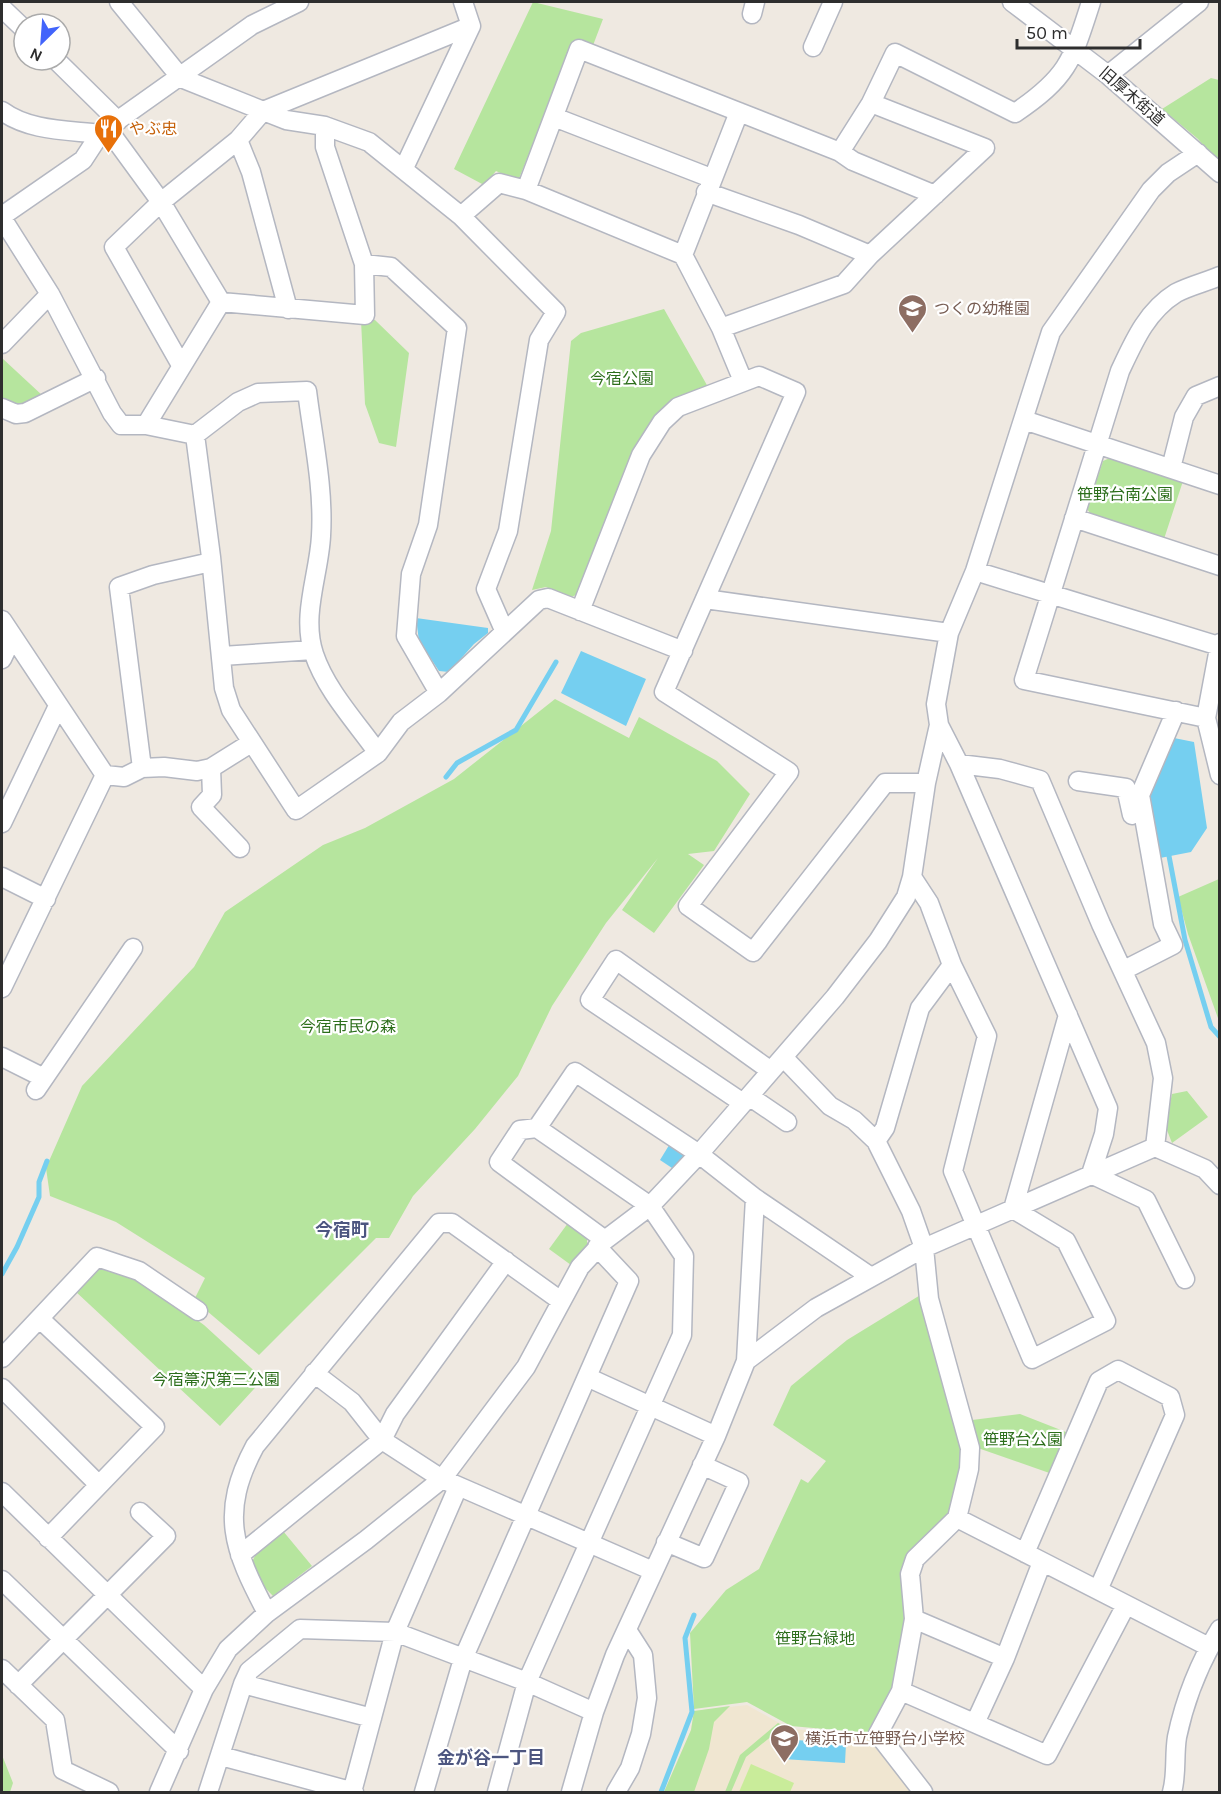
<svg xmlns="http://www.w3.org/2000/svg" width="1221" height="1794" font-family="Karla,'Noto Sans JP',sans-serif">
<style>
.education{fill:#f0e6d1}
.green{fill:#b6e59e}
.pitch{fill:#c9ec9a}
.water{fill:#75cff0}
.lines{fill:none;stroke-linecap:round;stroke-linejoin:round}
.stream{stroke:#75cff0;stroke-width:5}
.minor-casing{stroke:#b4b7c1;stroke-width:21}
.minor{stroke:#fff;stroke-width:18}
.labels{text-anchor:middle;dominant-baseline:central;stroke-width:4.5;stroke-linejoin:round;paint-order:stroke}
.street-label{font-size:16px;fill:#2e2e2e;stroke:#fff}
.food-label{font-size:16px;fill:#c56008;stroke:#fff;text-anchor:start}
.education-label{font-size:16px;fill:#785e54;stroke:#fff;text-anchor:start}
.park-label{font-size:16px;fill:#2c6e1b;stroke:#fff}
.neighbourhood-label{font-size:18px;font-weight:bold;fill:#4d5680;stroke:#fff}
</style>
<rect width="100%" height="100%" fill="#efe9e1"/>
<!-- education -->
<path class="education" d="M747,1705L790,1729L869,1734L913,1792H664L691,1730L694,1711Z"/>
<!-- green -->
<path class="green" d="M533,2L603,19L592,48L574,42L518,181L496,171L484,185L454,169Z
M1211,78L1219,80V164L1198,139L1162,109Z
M664,309L708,387L636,448L576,595L569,598L546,587L532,590L551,531L571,341L581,333Z
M361,320H375L409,353L396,447L379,443L365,404Z
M2,358L43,396L17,408L2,401Z
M1112,457L1183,481L1164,539L1093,517L1087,509L1103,461Z
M555,699L629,738L639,717L717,761L750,794L714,851L688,854L704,865L654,933L622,910L658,858L606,923L552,1006L518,1076L475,1129L413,1196L389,1238H376L259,1355L194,1300L205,1278L116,1222L50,1196L46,1168L82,1086L194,967L225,912L323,845L365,828L454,779Z
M1219,879V1021L1188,934L1178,897Z
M1187,1091L1208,1117L1172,1143L1165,1125L1172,1094Z
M568,1223L587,1236V1245L571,1265L549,1249Z
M101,1266L138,1278L204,1325L263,1379L220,1426L75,1291Z
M922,1294L959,1420L966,1470L952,1514L913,1555L908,1631L898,1685L869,1733L791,1726L747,1702L694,1709L690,1633L726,1590L759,1569L801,1479L808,1483L826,1461L773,1425L791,1386L847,1340Z
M1020,1414L1071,1434L1055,1475L975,1447L964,1421Z
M283,1531L312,1566L273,1596C239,1562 250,1557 283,1531Z
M730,1706L714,1722L709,1749L694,1792H664L691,1730L694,1711Z
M778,1723L784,1726L746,1757L731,1792H725L740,1755Z
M2,1755L13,1783L10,1792H2Z"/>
<!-- pitch -->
<path class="pitch" d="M751,1764L794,1783L790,1792H739Z"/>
<!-- water -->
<path class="water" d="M416,618L488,628V633L474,644L449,672L439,671L419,641Z
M581,651L646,679L626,726L561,693Z
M1174,738L1194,742L1207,828L1191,852L1160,858L1149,795Z
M671,1142L683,1150L684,1156L672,1168L660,1160Z
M784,1739L846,1744L845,1763L783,1759Z"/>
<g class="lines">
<!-- stream -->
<path class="stream" d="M446,777L457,763L516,730L556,662
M1169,856L1185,940L1211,1027L1220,1037
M2,1274L17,1247L39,1197V1182L47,1161
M661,1792L692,1712L685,1638L694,1615"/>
<defs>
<path id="minor" d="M119,2L181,78L286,120L325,126L369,142L461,216L556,312L539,340L508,531L486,589L504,630
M1012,2L1108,75L1220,173
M2,8L24,29
M752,14L755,2
M813,47L833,2
M56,60L118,121
M1108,75L1199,2
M2,111C29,131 67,130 100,134
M554,117L711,178
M107,128L161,202L221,302
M238,140L263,111L471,26
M840,152L853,161L935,195
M404,168L471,26L463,2
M526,190L579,49L739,112
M706,192L799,225L870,255
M2,216L83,160L100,134L107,128L252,25L299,2
M461,216L499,183L526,190L683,255
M2,218L50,294L112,413L121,425H146L195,435L238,402L258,393L307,391C313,439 324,488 321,536C319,575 301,615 314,654C326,690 356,722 378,753
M364,264L391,267L457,328L428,525L411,574L406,636L439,693
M721,328L844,284L870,255L985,148L871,103
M2,344L50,294
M181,365L114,247L161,202L238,140L251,172L288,309
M743,381L721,328L683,255L739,112L840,152L871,103L895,53L1015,113C1068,77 1072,61 1091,2
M2,408L16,414L25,413L96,378
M1024,420L1220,485
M146,425L221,302L365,315L364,264L325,147V126
M195,435L211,557L224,688L231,710L296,810L378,753L401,722L439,693L539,600L548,598L683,651
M1171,468L1184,417L1196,396L1220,386
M1074,518L1220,566
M975,571L1219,646
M705,599L949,633
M580,611L641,455L662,422L678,407L759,376L796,392L664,692L789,772L688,906L753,952L885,783H926
M2,620L105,775L124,777L142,768L164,767L197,771L211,768L251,743
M1220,643L1206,718L1220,775
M222,656L313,650
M2,659L12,638
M1206,718L1024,680L1120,371C1134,341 1147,311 1176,293C1189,286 1206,282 1220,276
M939,725L959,764L1108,1108L1104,1134L1091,1174L1146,1200L1185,1279
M959,764L1000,769L1040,780L1101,924L1156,1043L1163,1078L1155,1147
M142,768L119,587L153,575L211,562
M211,768L212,795L201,807L240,848
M1078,781L1126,788L1132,815
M2,823L58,706
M2,877L46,899
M912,877L929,903L952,965L987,1036L953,1171L1032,1359L1106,1321L1066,1241L1013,1209L1068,1015
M1124,970L1173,945L1163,924L1140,795L1176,711
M2,988L105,775
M2,1057L44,1078
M783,1057L830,1106L854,1120L876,1141L911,1211L924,1248L929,1299L970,1448L969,1469L957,1518L915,1559L910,1574L914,1619L901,1691L878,1734L923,1792
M36,1090L133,948
M749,1096L787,1122
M743,1103L590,1000L616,960L771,1071
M876,1141L885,1128L920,1008L952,965
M755,1198L871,1277
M40,1319L155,1427L48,1538
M2,1358L97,1257L139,1271L198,1311
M746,1361L816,1308L924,1248L1155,1147L1205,1169L1220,1185
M314,1373L352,1402L382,1440L442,1479L653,1571
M587,1377L716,1436
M2,1388L99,1485
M2,1492L204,1689
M957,1518L1209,1647
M666,1542L704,1558L739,1482L702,1465
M1025,1553L1099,1381L1118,1370L1170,1397L1175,1415L1098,1590
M240,1555L382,1440L395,1414L506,1261
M2,1580L179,1751
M267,1613C233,1549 219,1513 255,1446L439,1223H452L561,1301
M914,1619L1005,1658
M2,1669L55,1720L63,1770L109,1792
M243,1684L249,1671L300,1629L395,1632L527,1682L594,1712
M18,1685L166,1536L140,1512
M901,1691L1047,1755L1126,1605
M976,1721L1005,1658L1042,1562
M221,1756L354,1792
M159,1792L204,1689L228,1649L267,1613L366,1540L442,1479L526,1367L580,1267L605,1240L650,1206L699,1154L835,997L878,941L906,897L912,877L926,783L939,725L936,704L949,633L975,571L1051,332L1151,190L1168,173L1198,153
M208,1792L243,1684L372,1718
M352,1792L395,1632L458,1487
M424,1792L463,1659L629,1281L597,1247
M497,1792L527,1682L682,1335L684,1256L650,1206L537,1128
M571,1792L594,1712L615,1655L716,1436L746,1361L755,1198L699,1154L575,1072L537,1128L520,1130L499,1162L605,1240
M616,1792L630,1768L641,1734L647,1698L643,1655L627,1630
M1172,1792C1177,1775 1174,1755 1177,1737C1185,1699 1200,1662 1220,1629"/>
</defs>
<!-- minor casing -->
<use href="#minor" class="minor-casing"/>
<!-- minor -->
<use href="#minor" class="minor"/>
</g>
<!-- icons -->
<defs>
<symbol id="restaurant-pin" viewBox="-11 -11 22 30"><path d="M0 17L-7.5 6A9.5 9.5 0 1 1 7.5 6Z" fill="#e8710a" stroke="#fff"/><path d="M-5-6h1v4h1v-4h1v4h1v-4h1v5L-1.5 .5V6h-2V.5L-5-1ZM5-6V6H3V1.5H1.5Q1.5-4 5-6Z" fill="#fff"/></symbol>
<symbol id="school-pin" viewBox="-11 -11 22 30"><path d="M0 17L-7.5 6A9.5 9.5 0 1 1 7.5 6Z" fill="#8d6e63" stroke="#fff"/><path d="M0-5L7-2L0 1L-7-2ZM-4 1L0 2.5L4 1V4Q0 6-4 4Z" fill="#fff"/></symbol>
</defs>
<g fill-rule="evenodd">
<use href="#restaurant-pin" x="92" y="112" width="33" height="45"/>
<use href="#school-pin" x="896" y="292" width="33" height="45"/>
<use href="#school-pin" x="768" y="1722" width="33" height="45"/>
</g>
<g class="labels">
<!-- street labels -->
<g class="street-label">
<text transform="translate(1132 96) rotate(41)">旧厚木街道</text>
</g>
<!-- food labels -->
<g class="food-label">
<text x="129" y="128">やぶ忠</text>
</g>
<!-- education labels -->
<g class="education-label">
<text x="934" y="308">つくの幼稚園</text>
<text x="805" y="1738">横浜市立笹野台小学校</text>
</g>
<!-- park labels -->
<g class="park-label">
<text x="622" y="378">今宿公園</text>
<text x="1125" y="494">笹野台南公園</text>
<text x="348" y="1026">今宿市民の森</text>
<text x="216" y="1379">今宿箒沢第三公園</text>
<text x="1023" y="1439">笹野台公園</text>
<text x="815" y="1638">笹野台緑地</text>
</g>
<!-- neighbourhood labels -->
<g class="neighbourhood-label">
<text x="342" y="1230">今宿町</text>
<text x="491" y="1758">金が谷一丁目</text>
</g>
</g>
<!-- border -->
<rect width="1221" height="1794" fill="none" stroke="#2e2e2e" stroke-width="6"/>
<!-- north arrow -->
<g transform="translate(42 42) rotate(205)"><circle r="28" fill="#ffffff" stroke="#ababab" stroke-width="1.5"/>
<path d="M0-4.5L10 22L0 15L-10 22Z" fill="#4264fb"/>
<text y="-9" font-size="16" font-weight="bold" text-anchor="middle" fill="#2e2e2e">N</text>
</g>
<!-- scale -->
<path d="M1017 39v9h123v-9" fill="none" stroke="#2e2e2e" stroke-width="3"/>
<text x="1026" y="39" font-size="18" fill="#2e2e2e" stroke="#ffffff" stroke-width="4.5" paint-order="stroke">50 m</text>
</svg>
